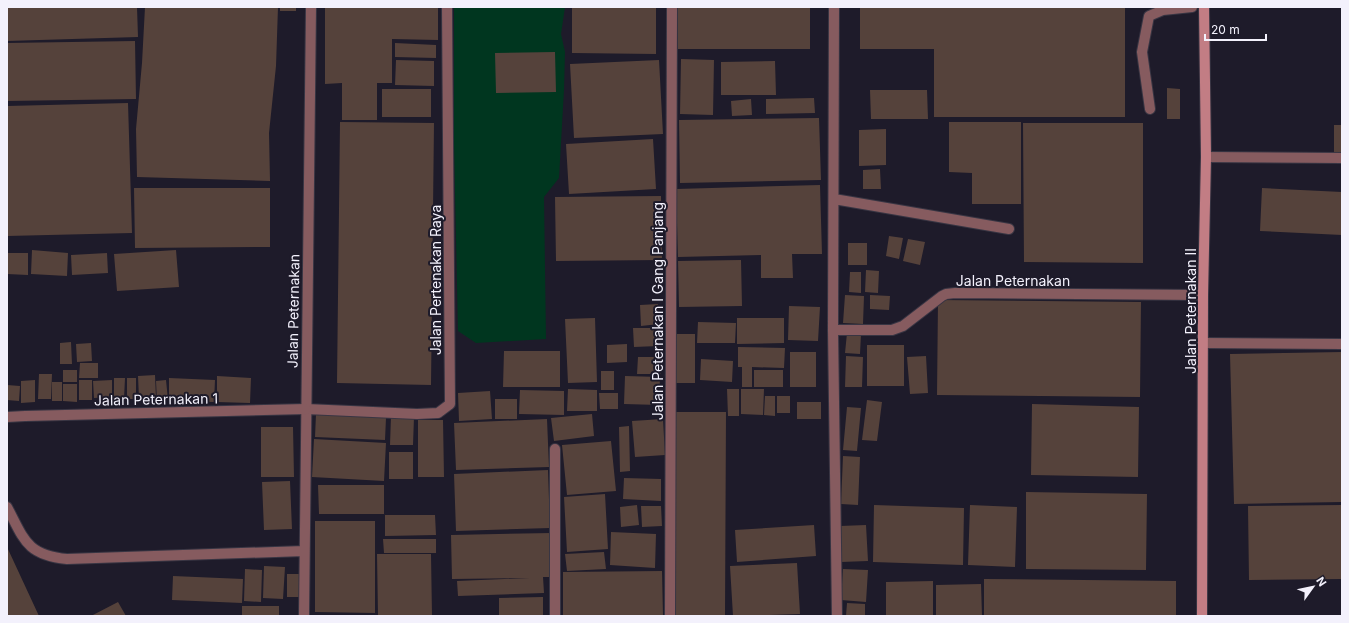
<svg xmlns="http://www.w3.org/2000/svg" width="1349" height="623" font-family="Inter,sans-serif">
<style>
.green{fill:#00361f}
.building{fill:#55423b}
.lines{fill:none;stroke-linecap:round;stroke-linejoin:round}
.lane-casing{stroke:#383543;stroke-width:12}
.street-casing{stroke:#383543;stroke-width:12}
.secondary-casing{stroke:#383543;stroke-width:12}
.lane{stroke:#865b5f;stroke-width:10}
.street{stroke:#865b5f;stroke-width:10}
.secondary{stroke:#c27d84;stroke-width:10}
.labels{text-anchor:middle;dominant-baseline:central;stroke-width:4;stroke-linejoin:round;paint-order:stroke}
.street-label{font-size:14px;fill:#f3f1fc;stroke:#1e1b2a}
</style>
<rect width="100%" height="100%" fill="#1e1b2a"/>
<!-- green -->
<path class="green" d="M454,7H565L561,34L565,52L564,90L559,178L544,197L546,339L476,343L458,331L454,146Z"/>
<!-- building -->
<path class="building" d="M7,7H137L138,37L7,41Z
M145,7H278L276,66L269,133L270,181L137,177L136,129L142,63Z
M280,7H296V11H280Z
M325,7H438V40L392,39V83H377V120H342V83L325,84Z
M572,7H656V54L572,53Z
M678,7H810V49H678Z
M860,7H1125V117H934V49H860Z
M135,41L136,99L7,101V43Z
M395,43L436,45V58L395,57Z
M555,52L556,92L496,93L495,53Z
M681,59L714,60L713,115L680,114Z
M396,60L434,61V86L395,85Z
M659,60L663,134L574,138L570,64Z
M775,61L776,95H721V62Z
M1167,88L1180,89V119H1167Z
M382,89H431V117H382Z
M870,90H927L928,119H871Z
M814,98L815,113L766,114V99Z
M751,99L752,115L732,116L731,101Z
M128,103L132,233L7,236V106Z
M819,118L821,180L680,183L679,120Z
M340,122L434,123L431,385L337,383Z
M949,122H1021V204H972V173L949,172Z
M1023,123H1143V263L1024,262Z
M1334,125H1342V153H1334Z
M886,129V165L859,166V130Z
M653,139L656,189L569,194L566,144Z
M880,169L881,189H863V170Z
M820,185L822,254H792L793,278H761V255L678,257L676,189Z
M134,188H270V247L135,248Z
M1262,188L1342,192V235L1260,231Z
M661,196L662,260L556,261L555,197Z
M889,236L903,238L899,259L886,256Z
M908,239L925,242L920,265L903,261Z
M848,243H867V265H848Z
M32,250L68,253L67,276L31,274Z
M176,250L179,287L117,291L114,254Z
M7,253H28V275L7,274Z
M107,253L108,273L72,275L71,255Z
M741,260L742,306L679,307L678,261Z
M866,270L879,271L878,293L865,292Z
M850,272H861V293L849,292Z
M845,295L864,296L863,324L843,323Z
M870,295L890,296L889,310L870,309Z
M938,300L1141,302L1140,397L937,395Z
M658,304L659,324L641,326L640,305Z
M789,306L820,307L818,341L788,340Z
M595,318L597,382L568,383L565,319Z
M737,318H784V343L737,344Z
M698,322L736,323L735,343H697Z
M633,328H658V346L634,347Z
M847,333L861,334L860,354L845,353Z
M676,334H695V383H676Z
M71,342L72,364H60V343Z
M91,343L92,361L77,362L76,344Z
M627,344V362L607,363V345Z
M867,345H904V386H867Z
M738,347L785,348L784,368L752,367V387H742V367H738Z
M504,351H560V387H503Z
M790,352H816V387H790Z
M1342,352V502L1234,504L1230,354Z
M846,356L863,357L862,387H845Z
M926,356L928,393L910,394L907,357Z
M638,357H661V374H637Z
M701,359L733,361L732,382L700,380Z
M80,363H98V378H79Z
M63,370H77V382H63Z
M754,370H783V387H754Z
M601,371H614V390H601Z
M39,374H52L51,399H38Z
M155,375L156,399H139L138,376Z
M217,376L251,378L250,403L217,402Z
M625,376L660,377L659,405L624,404Z
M114,378H125L124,399H114Z
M127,378H136V399H127Z
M169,378L215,380L214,402L169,401Z
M35,380V402L21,403V381Z
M79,380H92V400H79Z
M112,380V397L94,398L93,381Z
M166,380L168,400L157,401L156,381Z
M52,382H62V401H52Z
M63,384H77V402L63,401Z
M7,385L20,386L19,401L7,400Z
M568,389L597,390V411H567Z
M727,389H739V416H728Z
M741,389H764L763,415L741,414Z
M520,390L564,391V415L519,414Z
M490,391L492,419L459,421L458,393Z
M599,393H618V409H600Z
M765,396H775V416L764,415Z
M777,396H790V413H777Z
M495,399H517V419H495Z
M867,400L882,402L877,441L862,440Z
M797,402H821V419H797Z
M1032,404L1139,407L1138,477L1031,475Z
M847,407L861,408L857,451L843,450Z
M675,412H726L725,616H674Z
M316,414L386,418L385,440L315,437Z
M592,414L594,436L554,441L551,418Z
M391,416L414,417L413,445H390Z
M547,419L549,467L456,470L454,423Z
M663,419L665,455L635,457L632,421Z
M418,420H443L444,477H418Z
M629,426L630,471L620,472L619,427Z
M261,427H293L294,477H261Z
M314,439L386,443L384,481L312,477Z
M611,441L616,491L567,495L562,445Z
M389,452H413V479H389Z
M843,456L860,457L858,505L841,504Z
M548,470L550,528L456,531L454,474Z
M624,478L661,479V501L623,499Z
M290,481L292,529L264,530L262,482Z
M318,485H384V514H319Z
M1026,492L1147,494L1146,570L1026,569Z
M605,494L608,549L567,552L564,497Z
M637,505L639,525L621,527L620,507Z
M874,505L964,508L963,565L873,562Z
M970,505L1017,507L1015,567L968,565Z
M1342,505V579L1249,580L1248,506Z
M641,506H661L662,526L642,527Z
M385,515H435L436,535L385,536Z
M315,521H375V613L315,612Z
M814,525L816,556L737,562L735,530Z
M866,525L868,561L841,562L840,526Z
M611,532L656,534L655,568L610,565Z
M552,533L553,577H543L544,593L458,596L457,581L530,578L452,579L451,535Z
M383,539H436V553H384Z
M7,547L39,616H7Z
M604,552L606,569L567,571L565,554Z
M377,554H431L432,616H378Z
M797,563L800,614L733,616L730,566Z
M264,566L285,567L283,599L263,598Z
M245,569L262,570L261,602L244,601Z
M843,569L868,570L866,602L841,600Z
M662,571L663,616H563V572Z
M287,574H301L300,597H287Z
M173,576L243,579L242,603L172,600Z
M984,579L1176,581V616H984Z
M933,581V616H886V582Z
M981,584L982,616H936V585Z
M543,597V616H499V598Z
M118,602L126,616H91Z
M847,603L865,604V616H846Z
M242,606H279V616H242Z"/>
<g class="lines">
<defs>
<path id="lane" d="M834,7L833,330L837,616
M1150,109L1142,52L1149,16L1163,10L1192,7
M1206,157L1342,158
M834,199L1009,229
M833,330H892L903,326L942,296L946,294L955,293L1203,295
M1204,343L1342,344
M306,409L417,414L438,413L450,404L447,7
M7,507C24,539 26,555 67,559L304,551
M304,616L311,7
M670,616L672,7"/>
<path id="street" d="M7,417L25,416L306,409
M555,449V616"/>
<path id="secondary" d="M1202,616L1203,295L1206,157L1204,7"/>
</defs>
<!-- lane casing -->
<use href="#lane" class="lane-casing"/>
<!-- street casing -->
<use href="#street" class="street-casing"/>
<!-- secondary casing -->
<use href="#secondary" class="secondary-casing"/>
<!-- lane -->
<use href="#lane" class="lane"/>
<!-- street -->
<use href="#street" class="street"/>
<!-- secondary -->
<use href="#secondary" class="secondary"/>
</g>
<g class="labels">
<!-- street labels -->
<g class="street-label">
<text transform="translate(435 280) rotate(-90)">Jalan Pertenakan Raya</text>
<text x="1013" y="280">Jalan Peternakan</text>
<text transform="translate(293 311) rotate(-89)">Jalan Peternakan</text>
<text transform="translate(657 311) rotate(-90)">Jalan Peternakan I Gang Panjang</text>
<text transform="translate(1190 311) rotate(-90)">Jalan Peternakan II</text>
<text transform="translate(156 399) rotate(-1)">Jalan Peternakan 1</text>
</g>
</g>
<!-- border -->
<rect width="1349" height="623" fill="none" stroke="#f3f1fc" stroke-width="16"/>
<!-- north arrow -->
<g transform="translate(1313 587) rotate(57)" stroke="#1e1b2a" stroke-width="3" paint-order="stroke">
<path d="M0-3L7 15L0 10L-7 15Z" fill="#f3f1fc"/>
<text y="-6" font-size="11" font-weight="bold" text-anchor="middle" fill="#f3f1fc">N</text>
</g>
<!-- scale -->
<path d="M1205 34v6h61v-6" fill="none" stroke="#f3f1fc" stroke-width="2"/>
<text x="1211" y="34" font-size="12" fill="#f3f1fc" stroke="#1e1b2a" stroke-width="3" paint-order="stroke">20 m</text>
</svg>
